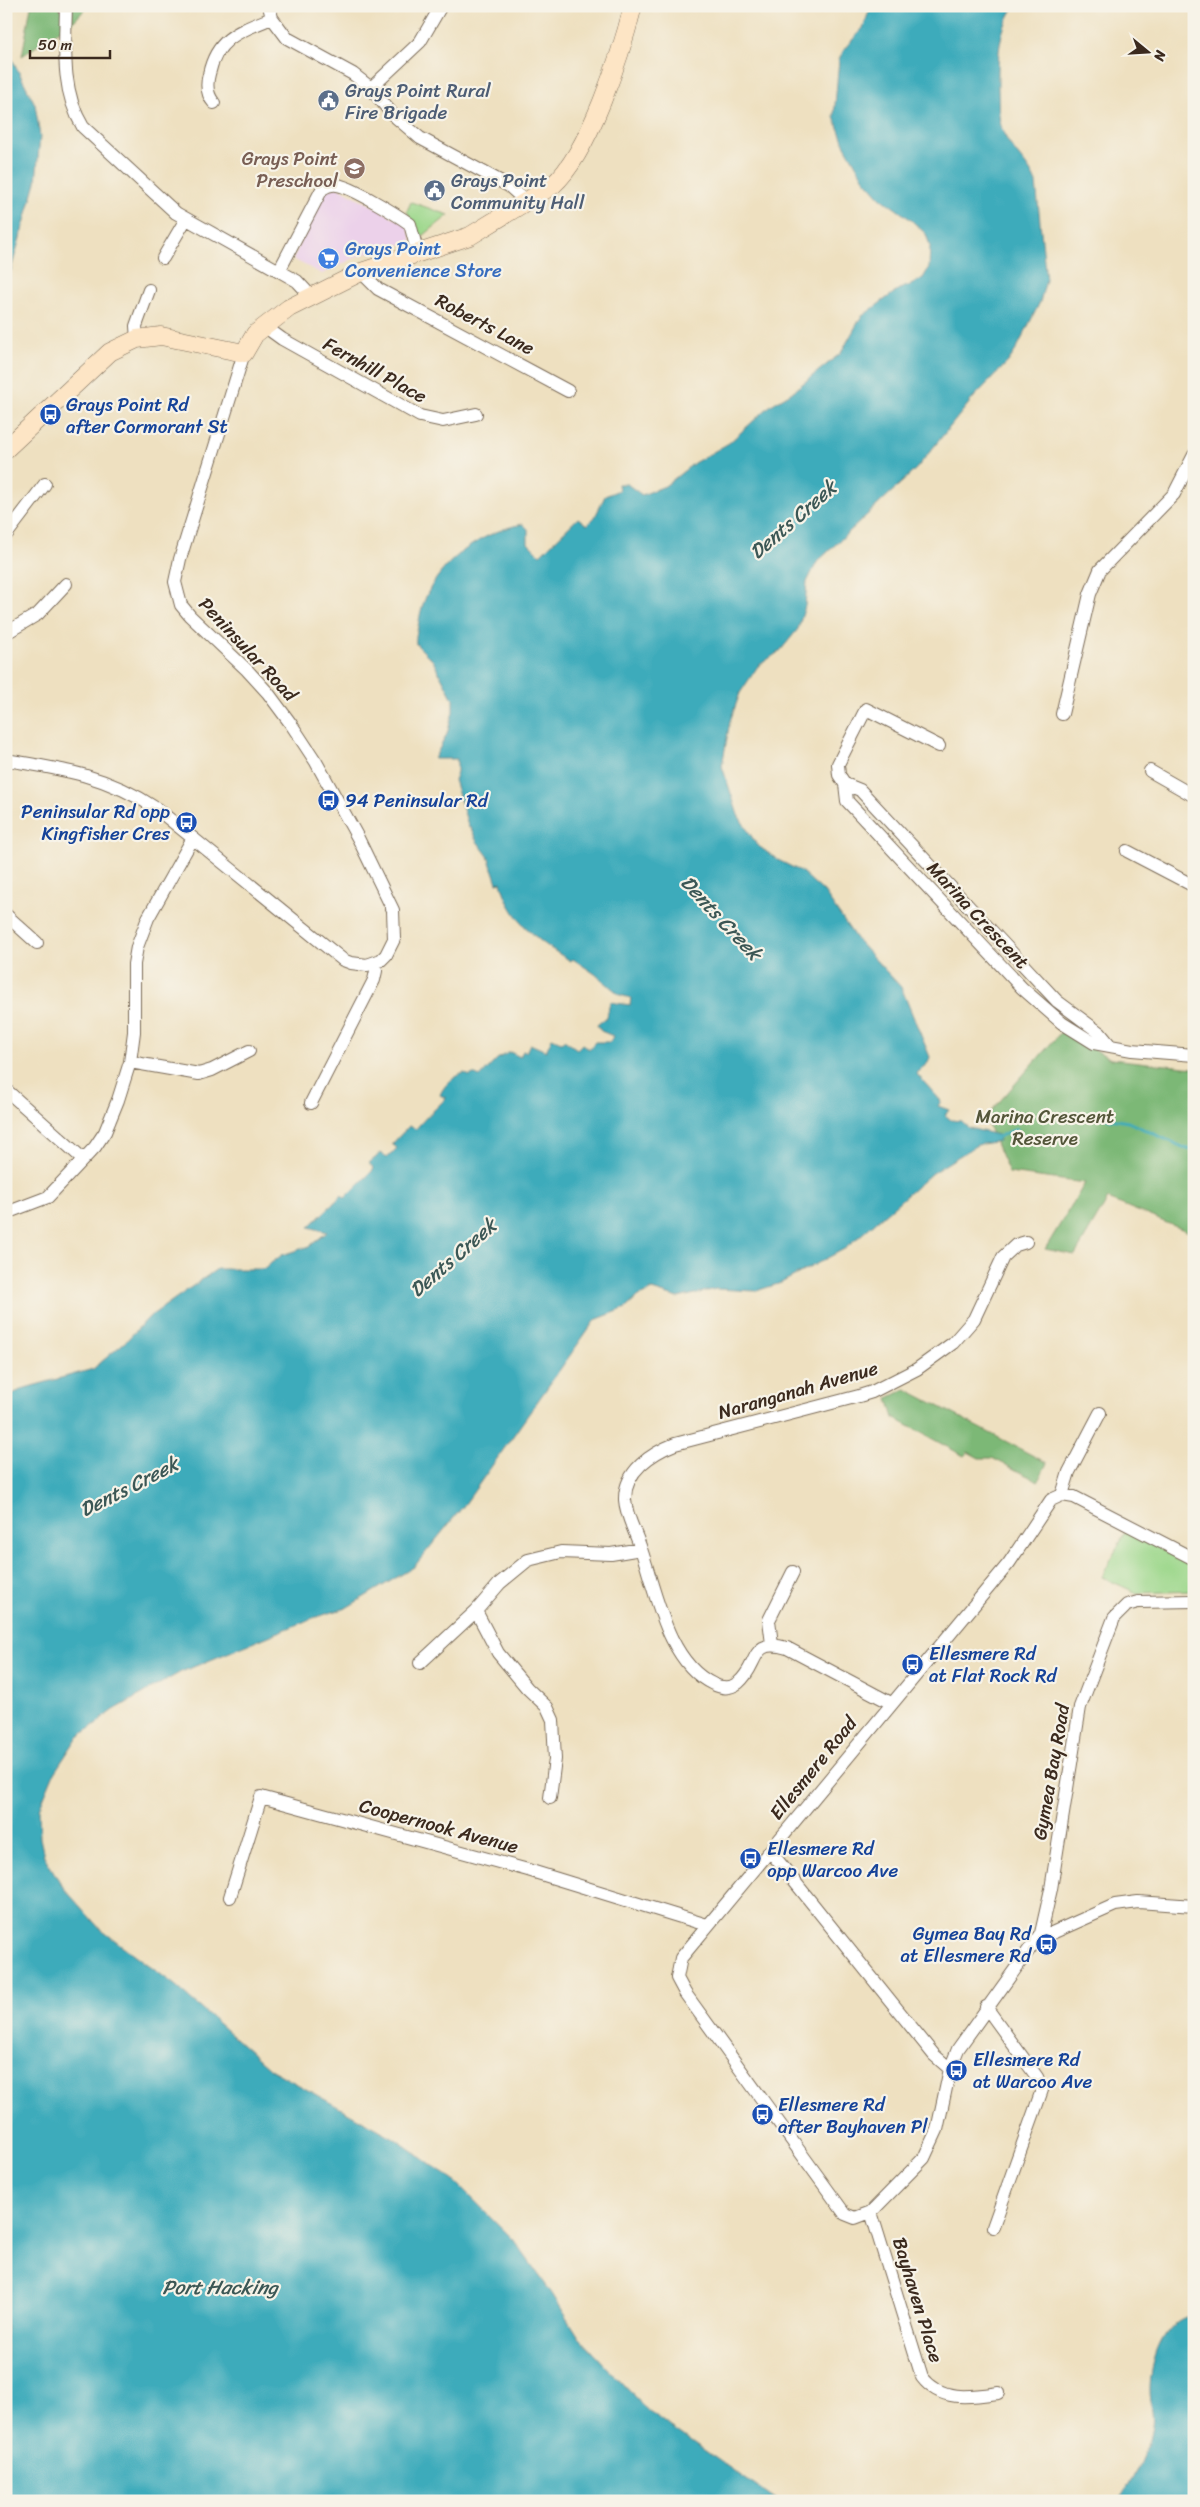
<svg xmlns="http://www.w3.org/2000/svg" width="1200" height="2507" font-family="Sriracha,sans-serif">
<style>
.built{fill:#ecd1ea}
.green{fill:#9bd78a;stroke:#6b8054}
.forest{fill:#7cb876;stroke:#5c714a}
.water{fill:#3cabbb;stroke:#3c6a6c}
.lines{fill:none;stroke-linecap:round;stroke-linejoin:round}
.stream{stroke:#3cabbb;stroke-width:3}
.street-casing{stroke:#7a6a57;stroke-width:14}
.secondary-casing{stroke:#7a6a57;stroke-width:19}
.street{stroke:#fff;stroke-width:12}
.secondary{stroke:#fde5c5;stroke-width:18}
.labels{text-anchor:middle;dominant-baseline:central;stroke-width:4.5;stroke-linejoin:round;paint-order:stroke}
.service-label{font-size:19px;fill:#4e5e75;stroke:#f7f3e8;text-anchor:start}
.education-label{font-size:19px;fill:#785e54;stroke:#f7f3e8;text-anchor:end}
.shop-label{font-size:19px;fill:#366cbe;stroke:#f7f3e8;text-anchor:start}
.street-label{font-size:19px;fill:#3b2a1e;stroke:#f7f3e8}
.transit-label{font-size:19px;fill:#164399;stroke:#f7f3e8;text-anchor:start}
.park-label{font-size:19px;fill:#535539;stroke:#f7f3e8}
.water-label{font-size:20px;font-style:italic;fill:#3b5755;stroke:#f7f3e8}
</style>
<rect width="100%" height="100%" fill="#f7f3e8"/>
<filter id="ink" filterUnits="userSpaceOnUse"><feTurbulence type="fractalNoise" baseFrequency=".02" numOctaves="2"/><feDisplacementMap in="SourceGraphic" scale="10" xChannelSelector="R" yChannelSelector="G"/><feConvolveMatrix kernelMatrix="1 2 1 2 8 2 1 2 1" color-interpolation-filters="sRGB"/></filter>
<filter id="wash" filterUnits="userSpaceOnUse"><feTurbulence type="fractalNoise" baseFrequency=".0096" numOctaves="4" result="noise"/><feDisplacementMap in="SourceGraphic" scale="20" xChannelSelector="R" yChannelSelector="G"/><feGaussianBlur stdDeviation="1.12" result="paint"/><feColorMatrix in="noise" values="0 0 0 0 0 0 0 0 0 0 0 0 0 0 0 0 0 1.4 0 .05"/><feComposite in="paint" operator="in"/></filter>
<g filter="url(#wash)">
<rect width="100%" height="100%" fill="#eee0c0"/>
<!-- built -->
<path class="built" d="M338,187L407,225L412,241L360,255L322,274L293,259L325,190Z"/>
<!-- green -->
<path class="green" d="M411,202L449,215L419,239L407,211Z
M1126,1530L1194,1566V1591L1137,1593L1102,1577Z"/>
<!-- forest -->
<path class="forest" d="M31,6H88L75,20L22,56Z
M1062,1031L1111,1059L1194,1068V1234L1108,1199L1075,1255L1045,1249L1085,1183L1009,1173L985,1118Z
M906,1389L1047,1463L1038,1481L992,1458H979L968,1452L964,1456L894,1418L888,1398Z"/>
<!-- water -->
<path class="water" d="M871,6H1015C997,32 998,59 998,89C999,104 997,119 1004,134C1012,152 1029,164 1036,183L1046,280L1040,302L1016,350L1008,362L974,397L916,469L817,562L807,582L805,606L798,629L780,651L758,666L740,693L730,721L722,766L738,815L757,845L778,860L802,872L824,892L857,940L901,987L930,1057L928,1063L916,1073L941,1101L938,1106L949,1110L945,1115L951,1120L961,1121L969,1128L998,1135L999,1141L977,1145L932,1173L846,1248L781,1283L756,1291L716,1289L678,1298L652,1290L639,1296L626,1308L595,1320L465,1504L414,1567L346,1608L313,1618L181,1672L114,1710L77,1738L54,1773L39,1809L40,1838L44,1856L63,1887L100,1929L175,1985L270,2069L394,2138L455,2181L513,2239L551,2292L579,2337L648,2411L777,2501H6V1397L25,1388L93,1369L126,1341L149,1317L217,1269H263L282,1255L310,1246L327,1232L309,1227L342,1195L345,1198L374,1169L369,1163L381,1153L387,1158L397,1148L392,1144L409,1126L416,1129C425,1117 436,1109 446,1098L440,1095C444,1085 453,1077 464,1073L470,1076L473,1074L480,1077L497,1059L510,1052L520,1057L523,1051L526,1052L530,1044L546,1051L552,1038L561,1042L564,1040L577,1049L582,1044L589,1049L595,1042H610L613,1036L601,1031L597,1025L607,1017L610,1002L630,1005L631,998L620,995L595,974L573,959L571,961C538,942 510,920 501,882L497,883L488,856L476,840L471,828H469L454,780L457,772V759H434L447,734L453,712V699L433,661L416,644C415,635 418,629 419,621C426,571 475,533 523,524L528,529V543L540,555L578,518L587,525L595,517L605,496L619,490L618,484H627L642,495L665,486L694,463L729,443L771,405L791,393L841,353L861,317L899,289L911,285L923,278L929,268L930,246L926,234L910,219L881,198L864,179L845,146L834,117L839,59L845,48L863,28Z
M6,47L35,104L40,136L36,182L6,287Z
M1194,2315V2501H1119C1133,2483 1148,2449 1152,2427C1154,2414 1150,2402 1150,2389C1151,2360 1162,2321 1194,2315Z"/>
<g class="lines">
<!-- stream -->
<path class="stream" d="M1077,1113L1128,1122L1187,1149L1194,1150
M995,1138L1017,1129"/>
</g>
</g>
<g filter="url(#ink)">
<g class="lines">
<defs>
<path id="street" d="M66,6C65,48 61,91 83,127L176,213L297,281L311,296
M269,6L272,18L287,38L353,74L371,88L392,114L420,138L509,186L520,196L524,203
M371,88L420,42L441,6
M214,103C207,95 206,85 209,74C217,37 240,31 272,18
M163,258L186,219
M279,271L322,189C327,186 331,184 337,185C352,187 396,214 410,224L418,254
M361,272L378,289L568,391
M264,326L282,339L420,416L443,421L476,414
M137,339L136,326L149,290
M6,535L45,484
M6,633L38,614L66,584
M1062,714L1090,594L1100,570L1174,494L1194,455
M939,746L866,709L838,764L839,775L845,784L847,801L1022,988L1062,1023L1094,1043L1132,1050L1194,1055
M6,760C63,769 108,776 157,809L343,960L351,963L367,965L381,960L386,955L394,939L393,910L358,838L316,762L291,724L268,693L247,670L190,616L181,605L175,582L180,559L244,353
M1150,771L1194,796
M845,784L860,790L1057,1001L1100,1033L1109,1044
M1127,851L1194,886
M6,915L37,943
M130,1062L199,1074L212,1070L249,1051
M6,1090L83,1159
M311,1103L374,980L376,971L375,963
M6,1213L48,1197L95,1147L105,1132L118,1100L130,1062L134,1032V964L137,947L148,918L193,838
M1062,1495L1069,1472L1100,1413
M641,1549C636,1533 626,1516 625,1500C624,1471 652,1453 675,1444L859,1396L872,1392L917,1369L953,1343L974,1319L1003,1257L1016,1245L1026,1242
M1194,1559L1074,1497L1062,1495L1051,1500L1009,1563L681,1958L677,1978L685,1993L845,2214L855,2218L871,2212L924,2158L937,2130L950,2069L958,2049L1041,1933L1051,1889L1080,1707L1114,1618L1127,1605L1138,1602L1194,1601
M772,1644L769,1620L793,1572
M420,1663L476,1611
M550,1798L555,1759L553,1720L547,1707L527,1688L498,1653L476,1611L500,1583L528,1560L561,1552L611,1554L641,1549C656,1593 668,1663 713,1684C721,1688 730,1689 738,1683C760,1665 749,1637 787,1648L891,1703
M770,1851L934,2055L950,2069
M230,1897L261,1797L528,1870L707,1925
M1041,1933H1052L1115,1905L1138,1902L1194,1906
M986,2007L1037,2077L1042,2090L993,2227
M871,2212L922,2377C941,2402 970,2397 998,2393"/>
<path id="secondary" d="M6,449L110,352L137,339L161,336L244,353L255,334L289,308L361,272L470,236L553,185C589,153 621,54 633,6"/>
</defs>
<!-- street casing -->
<use href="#street" class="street-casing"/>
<!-- secondary casing -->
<use href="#secondary" class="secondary-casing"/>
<!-- street -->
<use href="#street" class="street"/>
<!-- secondary -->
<use href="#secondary" class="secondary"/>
</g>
</g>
<!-- icons -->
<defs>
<symbol id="civic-disc" viewBox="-11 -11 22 22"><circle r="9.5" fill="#5c6f8a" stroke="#f7f3e8"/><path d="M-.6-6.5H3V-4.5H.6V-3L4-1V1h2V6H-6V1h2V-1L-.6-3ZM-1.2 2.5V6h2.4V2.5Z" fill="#fff"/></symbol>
<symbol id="school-disc" viewBox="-11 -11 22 22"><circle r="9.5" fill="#8d6e63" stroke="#f7f3e8"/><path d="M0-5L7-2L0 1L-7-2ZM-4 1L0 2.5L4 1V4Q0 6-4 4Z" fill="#fff"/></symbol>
<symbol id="supermarket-disc" viewBox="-11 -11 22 22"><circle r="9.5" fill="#3f7fe0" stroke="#f7f3e8"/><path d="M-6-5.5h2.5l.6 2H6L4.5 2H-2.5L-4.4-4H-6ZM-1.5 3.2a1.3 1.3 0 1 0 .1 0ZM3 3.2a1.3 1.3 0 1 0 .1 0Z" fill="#fff"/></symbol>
<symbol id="bus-disc" viewBox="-11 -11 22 22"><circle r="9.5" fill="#1a4fb4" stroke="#f7f3e8"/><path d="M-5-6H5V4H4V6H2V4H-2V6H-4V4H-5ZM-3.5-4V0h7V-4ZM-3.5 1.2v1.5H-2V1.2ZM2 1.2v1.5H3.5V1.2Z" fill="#fff"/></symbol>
</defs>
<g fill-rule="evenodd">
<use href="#civic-disc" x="316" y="88" width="25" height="25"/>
<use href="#school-disc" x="342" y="156" width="25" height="25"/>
<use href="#civic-disc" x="422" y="178" width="25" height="25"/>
<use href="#supermarket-disc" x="316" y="246" width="25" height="25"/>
<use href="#bus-disc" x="38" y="402" width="25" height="25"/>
<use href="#bus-disc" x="316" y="788" width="25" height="25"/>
<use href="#bus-disc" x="174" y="810" width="25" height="25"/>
<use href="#bus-disc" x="900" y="1652" width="25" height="25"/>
<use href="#bus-disc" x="738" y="1846" width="25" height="25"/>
<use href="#bus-disc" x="1034" y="1932" width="25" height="25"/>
<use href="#bus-disc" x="944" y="2058" width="25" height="25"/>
<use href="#bus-disc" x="750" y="2102" width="25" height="25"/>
</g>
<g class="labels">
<!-- service labels -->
<g class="service-label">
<text x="345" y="90">Grays Point Rural<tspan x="345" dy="22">Fire Brigade</tspan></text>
<text x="451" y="180">Grays Point<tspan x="451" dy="22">Community Hall</tspan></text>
</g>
<!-- education labels -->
<g class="education-label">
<text x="338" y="158">Grays Point<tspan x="338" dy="22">Preschool</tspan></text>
</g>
<!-- shop labels -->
<g class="shop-label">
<text x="345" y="248">Grays Point<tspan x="345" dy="22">Convenience Store</tspan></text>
</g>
<!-- street labels -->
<g class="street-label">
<text transform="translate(485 324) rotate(28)">Roberts Lane</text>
<text transform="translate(375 370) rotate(29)">Fernhill Place</text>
<text transform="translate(248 649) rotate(47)">Peninsular Road</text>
<text transform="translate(978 915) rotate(47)">Marina Crescent</text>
<text transform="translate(798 1390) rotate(-16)">Naranganah Avenue</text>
<text transform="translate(813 1768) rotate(-51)">Ellesmere Road</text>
<text transform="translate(1051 1772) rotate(-80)">Gymea Bay Road</text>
<text transform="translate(439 1826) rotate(15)">Coopernook Avenue</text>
<text transform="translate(918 2300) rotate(73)">Bayhaven Place</text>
</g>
<!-- transit labels -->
<g class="transit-label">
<text x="66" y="404">Grays Point Rd<tspan x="66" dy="22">after Cormorant St</tspan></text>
<text x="345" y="800">94 Peninsular Rd</text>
<text x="170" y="811" text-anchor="end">Peninsular Rd opp<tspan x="170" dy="22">Kingfisher Cres</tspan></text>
<text x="929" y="1653">Ellesmere Rd<tspan x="929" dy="22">at Flat Rock Rd</tspan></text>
<text x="767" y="1848">Ellesmere Rd<tspan x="767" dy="22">opp Warcoo Ave</tspan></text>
<text x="1031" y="1933" text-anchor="end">Gymea Bay Rd<tspan x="1031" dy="22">at Ellesmere Rd</tspan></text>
<text x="973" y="2059">Ellesmere Rd<tspan x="973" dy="22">at Warcoo Ave</tspan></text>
<text x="778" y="2104">Ellesmere Rd<tspan x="778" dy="22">after Bayhaven Pl</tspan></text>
</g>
<!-- park labels -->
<g class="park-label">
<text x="1045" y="1116">Marina Crescent<tspan x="1045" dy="22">Reserve</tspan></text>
</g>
<!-- water labels -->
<g class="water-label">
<text transform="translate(793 520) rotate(-41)">Dents Creek</text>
<text transform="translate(721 918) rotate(47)">Dents Creek</text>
<text transform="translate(453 1258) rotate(-41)">Dents Creek</text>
<text transform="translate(129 1487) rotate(-27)">Dents Creek</text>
<text x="220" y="2287">Port Hacking</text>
</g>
</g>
<!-- margin -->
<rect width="1200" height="2507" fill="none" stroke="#f7f3e8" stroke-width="25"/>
<!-- north arrow -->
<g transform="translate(1148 52) rotate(108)" stroke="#f7f3e8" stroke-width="4" paint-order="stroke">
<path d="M0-4L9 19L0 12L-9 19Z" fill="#3b2a1e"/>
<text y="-8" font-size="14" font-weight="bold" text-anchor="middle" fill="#3b2a1e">N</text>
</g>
<!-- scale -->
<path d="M30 50v8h80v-8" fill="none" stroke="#3b2a1e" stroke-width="2.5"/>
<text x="38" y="50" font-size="15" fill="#3b2a1e" stroke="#f7f3e8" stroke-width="4" paint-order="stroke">50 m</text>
</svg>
